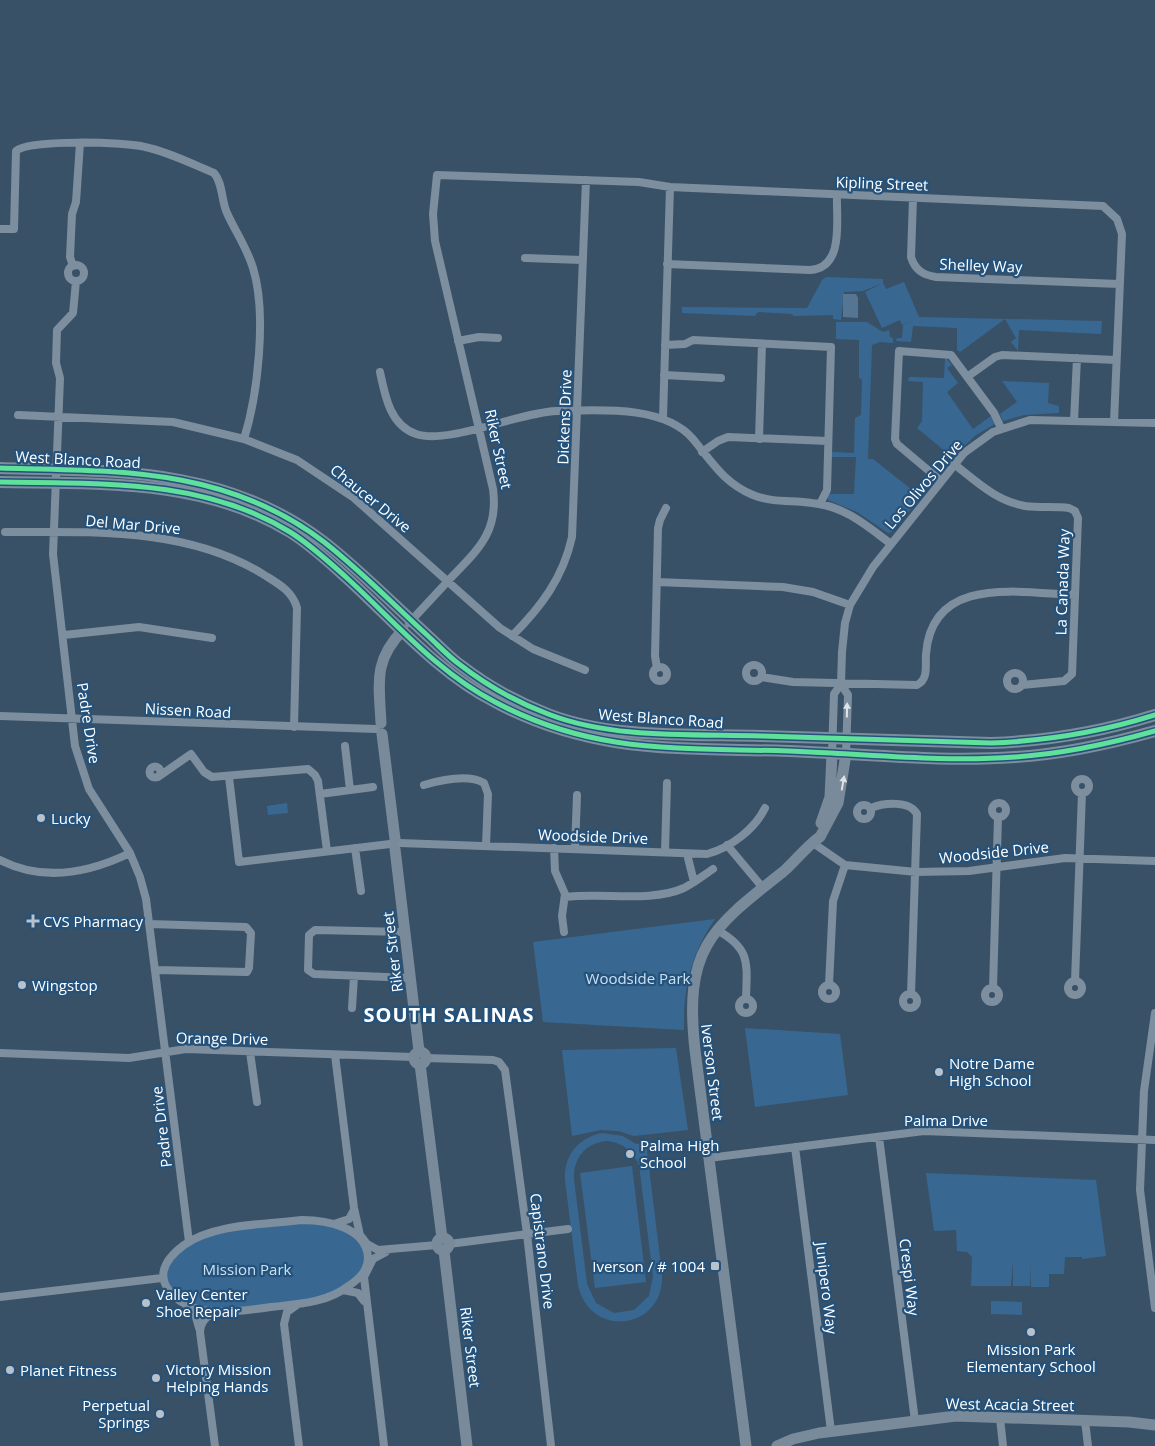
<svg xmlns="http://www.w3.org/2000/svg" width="1155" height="1446" font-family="'Open Sans',sans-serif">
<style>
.green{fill:#386892;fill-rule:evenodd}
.water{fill:#557592}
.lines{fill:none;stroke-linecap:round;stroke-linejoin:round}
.street{stroke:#7d8e9e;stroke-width:8}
.secondary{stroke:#798a9a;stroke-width:11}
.primary{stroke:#7c8d9d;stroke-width:12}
.cycleway-casing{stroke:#24527b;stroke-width:8}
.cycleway{stroke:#60e19b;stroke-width:5}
.oneway{fill:#dee3e7}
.oneway2{fill:#dee2e6}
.poi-dot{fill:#b9c2ca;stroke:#24527b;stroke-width:2}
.labels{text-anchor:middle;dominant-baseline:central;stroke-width:4.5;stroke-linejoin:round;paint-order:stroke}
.street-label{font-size:15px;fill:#fff;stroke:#24527b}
.poi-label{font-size:15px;fill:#fff;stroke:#24527b;text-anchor:start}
.park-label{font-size:15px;fill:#cae1f4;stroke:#24527b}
.district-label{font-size:20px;font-weight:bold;letter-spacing:1px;fill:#fff;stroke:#24527b}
</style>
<rect width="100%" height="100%" fill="#385167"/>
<!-- green -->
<path class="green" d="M826,277L883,279V283L863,291L844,292L841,320L833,319V315L794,316L792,314L758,312L755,316L682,313V307L807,308L822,280Z
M904,282L919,317L1102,321L1101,334L1019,330L1018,351L1011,342L1016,338L1005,319L960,352L957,350V328L913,326L911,342L896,341L897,338H902L903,325L918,318L902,325L900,320L882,328L865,292L883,283L886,289Z
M836,322H867L883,332L889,330L890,337L893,338V343L880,342L872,345L868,459H873L921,497L892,532L888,533L857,512L828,500V494H854L856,457H832V452L854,453L855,418L861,415L862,380L859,378V340L836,339Z
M945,357L952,365L947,368L958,383L947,392L973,429L991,416L995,424L976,435L952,457L917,428L922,421L923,382L908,381L909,377L944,378Z
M1002,381L1049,383L1048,403L1059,406V413L1024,415L1003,421L1000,414L1017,402Z
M287,803L288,813L268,815L267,806Z
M715,919C691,954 683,988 684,1030L543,1022L533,942Z
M745,1028L840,1034L848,1095L755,1107Z
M676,1048L688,1130L634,1136L618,1131L601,1130L572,1136L562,1050Z
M602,1133L623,1136L636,1144L646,1143L662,1274C665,1330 590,1340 578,1285L565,1180C564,1155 578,1138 602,1133ZM608,1141C623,1143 633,1151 639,1165L653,1276L649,1296L634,1310L614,1313L596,1303L587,1284L574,1179C573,1157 587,1142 608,1141Z
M632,1166L646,1282L595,1288L580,1173Z
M926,1173L1096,1180L1106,1256L1082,1259V1257H1065L1064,1274H1049V1287H1031V1262L1030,1286H1013V1261L1011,1286H971L972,1257L967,1252L957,1251L956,1230L934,1231Z
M302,1220L346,1229L366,1249L365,1270L334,1295L231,1312L198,1308L167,1288L166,1264L170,1258L205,1235Z
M991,1301L1022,1302V1315L991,1314Z"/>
<!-- water -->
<path class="water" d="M843,294H856L858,298V318L843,317Z"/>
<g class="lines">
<!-- street -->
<path class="street" d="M913,198L911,257C915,270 923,275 936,277L1119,284
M0,229H14L16,151C28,139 127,142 145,147C169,152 192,164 214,173C223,183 221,200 227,213C235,231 247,248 253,268C267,313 258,394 244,439
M525,258L582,260
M667,264L810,270C845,268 836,219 837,195
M68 273a8 8 0 1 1 16 0a8 8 0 1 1-16 0Z
M73,266L70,257L72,214L76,202L80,143
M76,281L73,313L57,330L56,363L60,378L53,554L75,746L89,789L130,853L140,877L146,899L189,1242
M458,341L479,337L498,338
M665,345L685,344L693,340L831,347L827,490L820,504
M380,372C385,396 390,425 416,434C449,445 519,412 557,411C599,410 664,405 693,439C712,462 724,483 753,495C773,503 791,500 812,503C844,506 866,525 891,544
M664,375L721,378
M967,377L995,357L1002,355L1116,360
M18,415L173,422L244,439L297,460L354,498L500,628L533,649L585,670
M663,418L670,187
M1074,421L1077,358
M759,439L762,344
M702,452L718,441L728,437L828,441
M954,464C977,482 996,501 1025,506C1040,508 1055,506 1069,508L1075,511L1078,518L1072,674L1064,681L1022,685
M941,481L897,444L895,439L899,351L951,355L994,413L1001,428
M5,532C93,532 189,527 266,576C279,584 293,592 297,608L294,727
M657,582L783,587L813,592L850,605
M409,623C422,609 435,595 448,581C476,551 499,534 493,489L435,241L433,214L437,175L639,182L670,187L1103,206L1117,219L1122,234L1114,422
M64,635L139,627L212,638
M512,636C541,607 563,578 572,537L586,180
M746 673a8 8 0 1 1 16 0a8 8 0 1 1-16 0Z
M653 674a7 7 0 1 1 14 0a7 7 0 1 1-14 0Z
M657,668L655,656L658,528L660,520L666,508
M1007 681a8 8 0 1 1 16 0a8 8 0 1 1-16 0Z
M761,677L793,682L917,685C929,679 925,665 926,654C932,574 1020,593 1075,595
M0,716L376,729
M345,746L350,790
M832,754L834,694L841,684
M846,754L848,695L841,684L842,652L845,623L850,605L873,567L964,453L993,432L1030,420L1155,423
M149.5 772a5.5 5.5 0 1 1 11 0a5.5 5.5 0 1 1-11 0Z
M158,777L191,754L204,772L212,777L308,769L315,775L318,781L327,851
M229,777L239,862L390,844
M1075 786a7 7 0 1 1 14 0a7 7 0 1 1-14 0Z
M424,785C441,780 468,774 484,783L488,794L486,846
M320,794L373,787
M992 810a7 7 0 1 1 14 0a7 7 0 1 1-14 0Z
M857 812a7 7 0 1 1 14 0a7 7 0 1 1-14 0Z
M871,808C883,803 910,800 917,814L911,994
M400,843L707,854C730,848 755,829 765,808
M813,843L845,865L916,872L969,871L1065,858L1155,861
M727,845L763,888
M355,848L361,891
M554,848L555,871L565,894L562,916L564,932
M575,849L577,795
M665,852L667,783
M687,854L694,882
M0,860C43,882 89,873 130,853
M565,897C602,892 650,903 684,888C694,883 704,875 713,869
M150,924L246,927L251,933L249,968L247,972L156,970
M717,930C751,949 747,963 746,999
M405,932L315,930L309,935L308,970L314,974L410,978
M1068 988a7 7 0 1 1 14 0a7 7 0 1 1-14 0Z
M1075,981L1082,793
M822 992a7 7 0 1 1 14 0a7 7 0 1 1-14 0Z
M829,985L833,901L845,865
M985 995a7 7 0 1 1 14 0a7 7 0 1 1-14 0Z
M993,988L998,817
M903 1001a7 7 0 1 1 14 0a7 7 0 1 1-14 0Z
M739 1006a7 7 0 1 1 14 0a7 7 0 1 1-14 0Z
M352,1008L354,976
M1155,1013L1144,1091L1140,1190L1155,1308
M250,1052L257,1102
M0,1053L129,1058L186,1049L413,1057
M335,1055L354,1208L360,1235L367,1244L378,1250L437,1245
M426,1058L493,1060L499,1062L505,1070L527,1234L551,1446
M879,1137L915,1421
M795,1147L831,1431
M709,1158L924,1131L1155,1140
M302,1220C326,1220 366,1227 368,1257C368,1270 360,1278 350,1285C327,1303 299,1304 271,1307C239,1311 190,1321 168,1289C156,1272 169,1256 184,1245C215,1223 264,1225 302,1220Z
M334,1224L349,1219L354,1210
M449,1244L568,1229
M343,1290L358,1293L364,1301
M0,1297L162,1278
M188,1305L195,1314L199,1328
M297,1305L287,1312L284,1324L299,1446
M1000,1418L1003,1446
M1085,1421L1088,1446
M215,1446L200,1332C201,1321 206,1316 216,1313
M384,1446L364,1277L373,1259L386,1252"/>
<!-- secondary -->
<path class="secondary" d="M381,723C379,683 373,661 403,630
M382,734L395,839
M821,823L830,797L832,754
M395,849L419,1051
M414 1058a6 6 0 1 1 12 0a6 6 0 1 1-12 0Z
M420,1064L442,1238
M437 1244a6 6 0 1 1 12 0a6 6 0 1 1-12 0Z
M444,1251L467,1446
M746,1446L695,1050C684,949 709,930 784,871C793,863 812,841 820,837L838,803L846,754
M777,1446L793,1439L819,1433L956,1416L1129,1422L1155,1425"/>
<!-- primary -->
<path class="primary" d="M0,468C116,471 226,467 324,542C360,570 393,604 427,635C438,645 448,656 459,664C486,685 516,702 548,714C612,739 692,734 761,736C838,738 914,741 991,743C1048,741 1101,732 1155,715
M0,482C99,484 202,478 290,532C311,545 329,562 348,579C394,621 438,673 495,702C601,759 695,746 810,752C878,755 947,762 1015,757C1063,754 1109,744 1155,731"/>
<defs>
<path id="cycleway" d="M0,468C116,471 226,467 324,542C360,570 393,604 427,635C438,645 448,656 459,664C486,685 516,702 548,714C612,739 692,734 761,736C838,738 914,741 991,743C1048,741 1101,732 1155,715
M0,482C99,484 202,478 290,532C311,545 329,562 348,579C394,621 438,673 495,702C601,759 695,746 810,752C878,755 947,762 1015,757C1063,754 1109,744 1155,731"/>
</defs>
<!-- cycleway casing -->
<use href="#cycleway" class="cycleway-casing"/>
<!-- cycleway -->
<use href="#cycleway" class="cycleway"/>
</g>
<!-- one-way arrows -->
<defs><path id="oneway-solid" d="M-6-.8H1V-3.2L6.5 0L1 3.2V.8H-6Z" transform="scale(1.25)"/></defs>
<use class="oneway" href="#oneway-solid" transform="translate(847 710) rotate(-89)"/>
<use class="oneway2" href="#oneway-solid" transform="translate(843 783) rotate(-80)"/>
<!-- markers -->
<g class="poi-dot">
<circle cx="41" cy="818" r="5"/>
<path d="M30.5 913.5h5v5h5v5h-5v5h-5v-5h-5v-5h5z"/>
<circle cx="22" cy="985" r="5"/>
<circle cx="939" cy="1072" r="5"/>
<circle cx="630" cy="1154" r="5"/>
<rect x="710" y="1261" width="10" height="10" rx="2.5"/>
<circle cx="146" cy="1303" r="5"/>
<circle cx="1031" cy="1332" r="5"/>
<circle cx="10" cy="1370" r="5"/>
<circle cx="156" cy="1378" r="5"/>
<circle cx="160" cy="1414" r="5"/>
</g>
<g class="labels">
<!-- street labels -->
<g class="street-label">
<text transform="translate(882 183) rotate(2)">Kipling Street</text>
<text transform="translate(981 265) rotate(2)">Shelley Way</text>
<text transform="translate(564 417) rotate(-88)">Dickens Drive</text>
<text transform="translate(499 449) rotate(78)">Riker Street</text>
<text transform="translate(78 459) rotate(3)">West Blanco Road</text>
<text transform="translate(923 484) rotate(-50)">Los Olivos Drive</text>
<text transform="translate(371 498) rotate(39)">Chaucer Drive</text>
<text transform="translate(133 524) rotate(5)">Del Mar Drive</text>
<text transform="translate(1062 582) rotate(-88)">La Canada Way</text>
<text transform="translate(188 710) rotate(3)">Nissen Road</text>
<text transform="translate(661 718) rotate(4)">West Blanco Road</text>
<text transform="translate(89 723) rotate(81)">Padre Drive</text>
<text transform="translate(593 836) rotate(2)">Woodside Drive</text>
<text transform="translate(994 852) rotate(-6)">Woodside Drive</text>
<text transform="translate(392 952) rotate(-97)">Riker Street</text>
<text transform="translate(222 1038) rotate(1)">Orange Drive</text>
<text transform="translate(713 1072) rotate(83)">Iverson Street</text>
<text x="946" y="1120">Palma Drive</text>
<text transform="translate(161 1127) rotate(-97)">Padre Drive</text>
<text transform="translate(543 1251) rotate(83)">Capistrano Drive</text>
<text transform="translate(910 1277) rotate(83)">Crespi Way</text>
<text transform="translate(827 1288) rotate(83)">Junipero Way</text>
<text transform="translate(471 1347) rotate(83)">Riker Street</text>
<text transform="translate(1010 1404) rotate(1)">West Acacia Street</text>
</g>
<!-- poi labels -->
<g class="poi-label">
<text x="51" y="818">Lucky</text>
<text x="43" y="921">CVS Pharmacy</text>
<text x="32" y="985">Wingstop</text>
<text x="949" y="1063">Notre Dame<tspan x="949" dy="17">High School</tspan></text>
<text x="640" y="1145">Palma High<tspan x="640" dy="17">School</tspan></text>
<text x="705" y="1266" text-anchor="end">Iverson / # 1004</text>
<text x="156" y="1294">Valley Center<tspan x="156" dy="17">Shoe Repair</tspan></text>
<text x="1031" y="1349" text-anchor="middle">Mission Park<tspan x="1031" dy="17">Elementary School</tspan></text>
<text x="166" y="1369">Victory Mission<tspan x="166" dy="17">Helping Hands</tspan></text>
<text x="20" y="1370">Planet Fitness</text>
<text x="150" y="1405" text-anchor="end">Perpetual<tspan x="150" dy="17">Springs</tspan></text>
</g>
<!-- park labels -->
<g class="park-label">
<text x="638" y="978">Woodside Park</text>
<text x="247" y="1269">Mission Park</text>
</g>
<!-- district labels -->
<g class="district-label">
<text x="449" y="1014">SOUTH SALINAS</text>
</g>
</g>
</svg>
